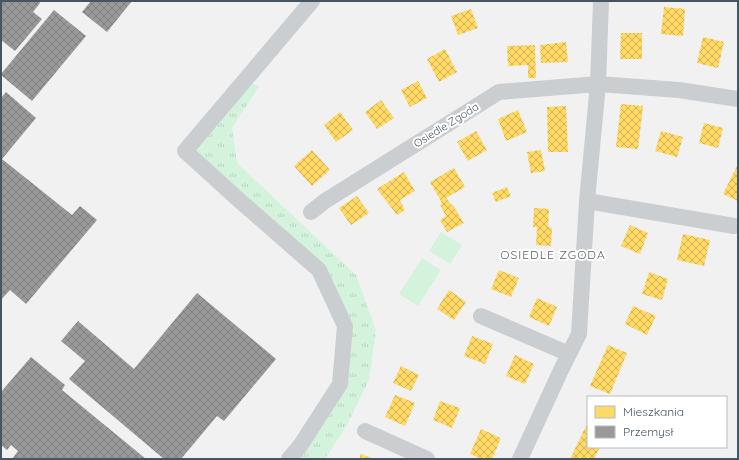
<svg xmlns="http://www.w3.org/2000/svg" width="739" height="460" font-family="Quicksand,sans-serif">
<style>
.grass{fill:url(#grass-tufts)}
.pitch{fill:#d4f3dd}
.homes{fill:url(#homes-cross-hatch)}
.industry{fill:url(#industry-cross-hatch)}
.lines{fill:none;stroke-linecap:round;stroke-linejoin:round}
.street{stroke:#cbced1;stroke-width:16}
.labels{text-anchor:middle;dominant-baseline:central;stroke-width:4;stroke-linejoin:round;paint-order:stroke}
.street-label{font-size:11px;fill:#465661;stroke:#fff}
.neighbourhood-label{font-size:12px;letter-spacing:1px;fill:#5c6266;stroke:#fff}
</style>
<defs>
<pattern id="grass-tufts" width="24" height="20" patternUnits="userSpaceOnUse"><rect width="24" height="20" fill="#d4f3dd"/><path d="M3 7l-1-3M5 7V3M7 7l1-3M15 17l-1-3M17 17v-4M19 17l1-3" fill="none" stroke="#b7d2c0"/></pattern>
<pattern id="homes-cross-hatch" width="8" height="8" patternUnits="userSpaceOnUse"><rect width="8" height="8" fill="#ffd966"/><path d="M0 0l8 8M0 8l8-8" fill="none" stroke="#d0b357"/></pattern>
<pattern id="industry-cross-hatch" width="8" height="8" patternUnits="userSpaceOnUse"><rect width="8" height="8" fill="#999"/><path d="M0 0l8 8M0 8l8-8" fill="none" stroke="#7f8080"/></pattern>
</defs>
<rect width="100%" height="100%" fill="#f2f1f1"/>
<!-- grass -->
<path class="grass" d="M244,80L259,86L232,128L237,163L356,275L376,330L369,380L347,425L325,459H289L340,384L345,326L319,270L185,151Z"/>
<!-- pitch -->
<path class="pitch" d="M441,232L462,245L450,264L429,251Z
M422,258L441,270L418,306L399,294Z"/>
<!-- homes -->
<path class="homes" d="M664,7L685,9L683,36L661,34Z
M471,9L478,28L458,35L451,16Z
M621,33H642V59H620Z
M703,37L724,42L718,68L697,63Z
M566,42L568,62L541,63L540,45Z
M535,45L536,78H528V65L508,66L507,46Z
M445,49L457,72L439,82L427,59Z
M418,81L427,98L410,107L401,90Z
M381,100L394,118L377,129L365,112Z
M621,104L643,106L638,149L616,147Z
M566,106L568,152H548L547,107Z
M518,110L527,132L506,141L498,119Z
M340,112L353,130L336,142L324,125Z
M704,123L723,128L718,148L699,143Z
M476,131L487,150L468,161L457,142Z
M661,131L683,137L677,157L655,151Z
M312,150L330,170L312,186L294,166Z
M541,150L545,171L531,173L527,152Z
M737,166H738V201L723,194Z
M454,168L465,187L446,198L452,205H453L464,223L447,232L440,220L446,216L440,205L442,203L430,182Z
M404,172L415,191L400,200L405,210L397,215L377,189Z
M507,187L511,196L496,202L492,193Z
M357,196L369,213L351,225L339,208Z
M534,208L549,209L548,227L552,228L551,246L536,245L537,227H533Z
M630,225L648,233L640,254L621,246Z
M683,234L710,240L704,266L677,260Z
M499,270L519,278L511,297L491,289Z
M649,272L668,279L662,300L642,294Z
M449,290L466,302L454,320L437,309Z
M537,298L557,307L549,326L529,317Z
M633,306L656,316L647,335L625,324Z
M472,336L493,344L485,364L464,356Z
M608,345L627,353L610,394L590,386Z
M515,355L534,364L525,384L506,376Z
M401,366L419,375L411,391L393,383Z
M395,395L415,403L405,426L385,417Z
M440,401L460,408L452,428L433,420Z
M588,422V447H600L594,459H570Z
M481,429L501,438L492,459H481L470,454Z
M361,454L374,459H359Z"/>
<!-- industry -->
<path class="industry" d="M1,1H39L40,3L33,12L42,19L15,51L1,40Z
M91,1H132L107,32L82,12Z
M54,10L86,36L32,101L1,75V74Z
M6,92L36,118L2,159L72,215L80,206L97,220L26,304L10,290L1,300V98Z
M197,293L276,359L224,421L217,416L181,459H164L69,379L85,361L61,341L78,321L134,369Z
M31,357L65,385L62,390L146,459H12L18,451L11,445L7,450L1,445V392Z"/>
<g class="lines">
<!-- street -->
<path class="street" d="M587,201L734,226
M311,212L325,201L499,92L598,84L679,90L738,99
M481,316L569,354
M365,431L427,459
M289,459L300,446L340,384L345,326L319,270L240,201L185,151L312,1
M520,459L561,370L579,334L587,201L598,84L601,1"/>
</g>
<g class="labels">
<!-- street labels -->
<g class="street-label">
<text transform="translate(446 125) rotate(-32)">Osiedle Zgoda</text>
</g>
<!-- neighbourhood labels -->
<g class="neighbourhood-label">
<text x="553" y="254">OSIEDLE ZGODA</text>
</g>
</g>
<!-- border -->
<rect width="739" height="460" fill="none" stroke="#465661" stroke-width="4"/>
<!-- legend -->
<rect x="587" y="396" width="140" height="52" fill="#ffffff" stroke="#b5bbc0"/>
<rect x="595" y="406" width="20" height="12" fill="#ffd966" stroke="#b5bbc0"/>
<text x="623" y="416" font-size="12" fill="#465661">Mieszkania</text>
<rect x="595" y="426" width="20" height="12" fill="#999999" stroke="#b5bbc0"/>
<text x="623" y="436" font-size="12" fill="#465661">Przemysł</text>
</svg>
